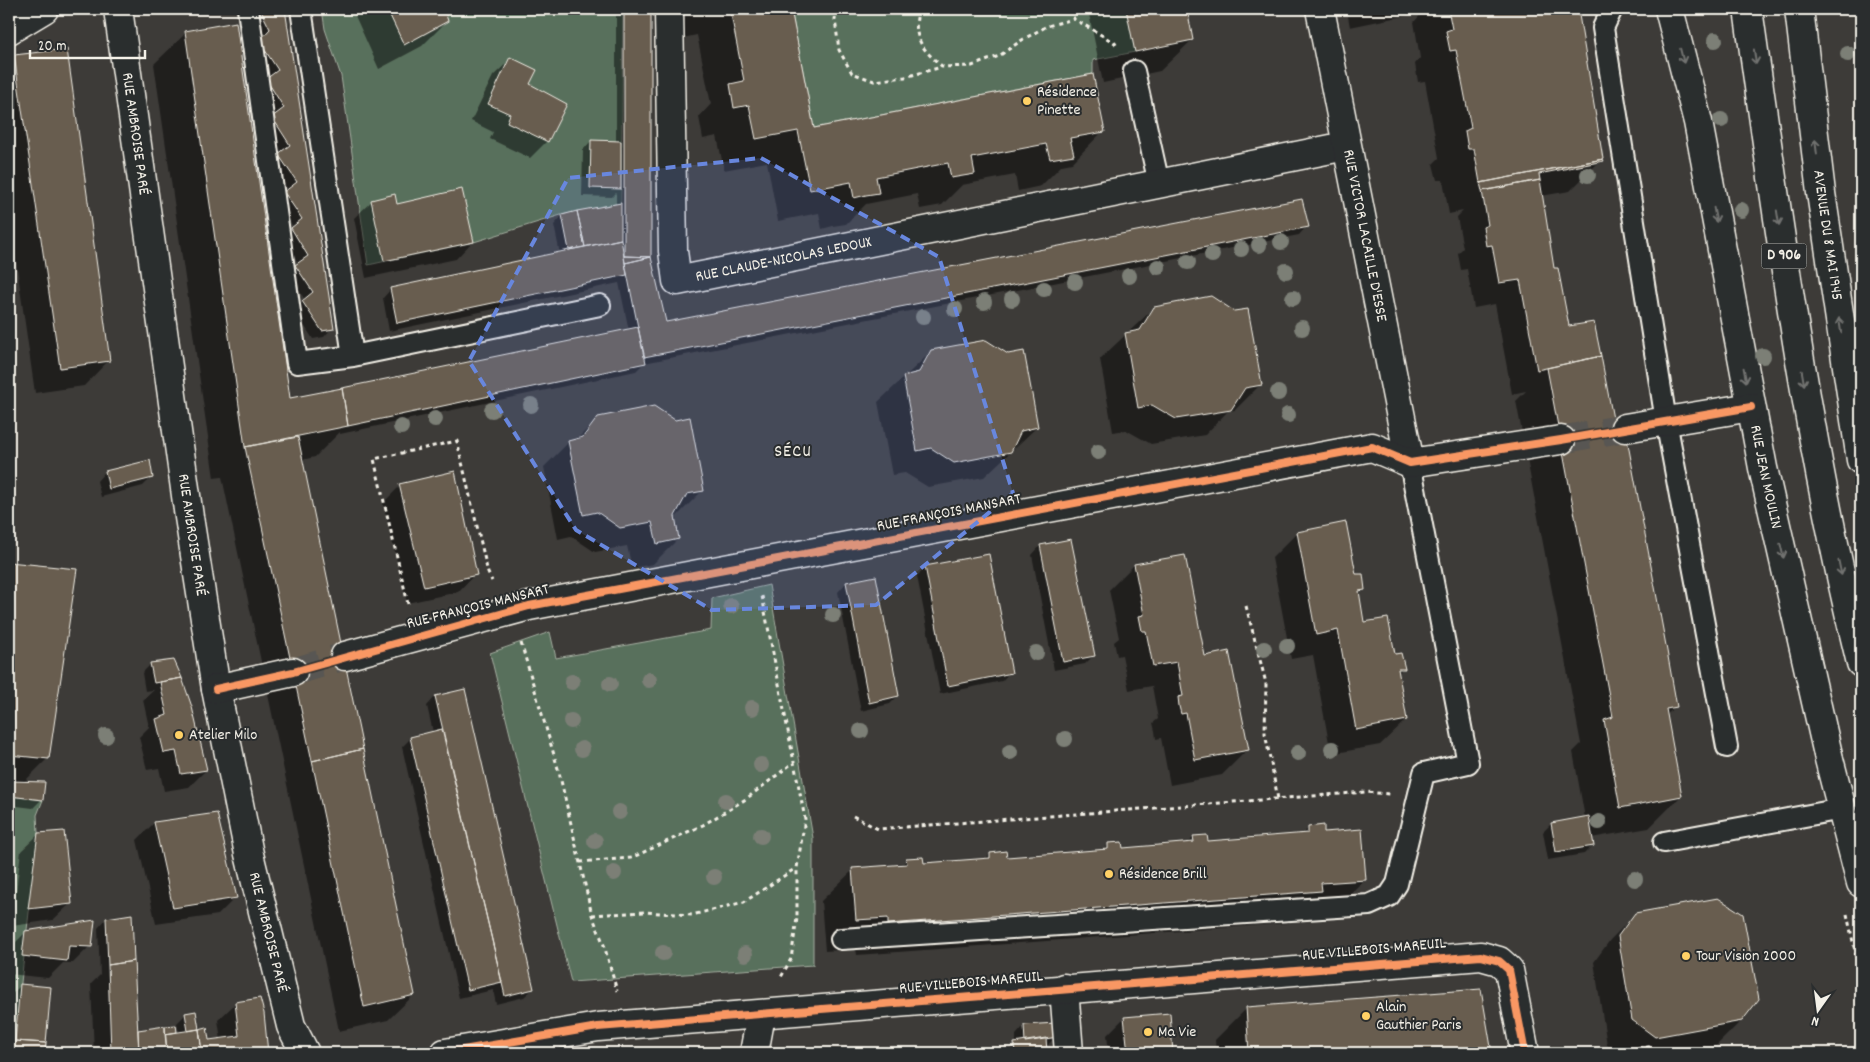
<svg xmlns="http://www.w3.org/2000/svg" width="1870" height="1062" font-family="Dekko,sans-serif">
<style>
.green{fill:#586f5c;stroke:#a6b0a2}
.shadow{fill:#0007}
.building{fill:#685d4f;stroke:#f4f1e8}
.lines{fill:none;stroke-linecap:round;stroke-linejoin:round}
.minor-tunnel{stroke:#585652;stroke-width:28;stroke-dasharray:28 14;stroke-linecap:butt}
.service-casing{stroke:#f4f1e8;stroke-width:24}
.minor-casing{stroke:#f4f1e8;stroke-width:31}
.primary-casing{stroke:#f4f1e8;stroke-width:31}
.path{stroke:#f4f1e8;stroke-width:3;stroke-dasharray:4 4;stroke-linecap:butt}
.service{stroke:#2a2d2e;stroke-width:20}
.minor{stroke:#2a2d2e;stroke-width:28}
.primary{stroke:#2a2d2e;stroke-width:28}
.cycleway-casing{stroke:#2a2d2e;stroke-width:11}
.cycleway{stroke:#f99763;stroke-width:8}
.tree{fill:#7b7f76}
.oneway{stroke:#71726f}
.marked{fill:#6887de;fill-opacity:0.2;stroke:#6887de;stroke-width:4;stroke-dasharray:10 6;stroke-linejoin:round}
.poi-dot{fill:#ffd166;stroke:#2a2d2e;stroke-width:2}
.labels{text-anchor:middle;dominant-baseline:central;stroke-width:4;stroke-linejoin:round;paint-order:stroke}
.shield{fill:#2a2d2e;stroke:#b7b6b0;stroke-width:1}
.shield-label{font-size:15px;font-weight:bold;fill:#f4f1e8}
.poi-label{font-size:16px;fill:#f4f1e8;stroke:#2a2d2e;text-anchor:start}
.street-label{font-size:16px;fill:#f4f1e8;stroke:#2a2d2e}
.neighbourhood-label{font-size:18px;letter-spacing:1px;fill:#f4f1e8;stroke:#2a2d2e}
</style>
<rect width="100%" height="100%" fill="#3d3b38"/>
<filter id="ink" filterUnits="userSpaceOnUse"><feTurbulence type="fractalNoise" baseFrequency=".02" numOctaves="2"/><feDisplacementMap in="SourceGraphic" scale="10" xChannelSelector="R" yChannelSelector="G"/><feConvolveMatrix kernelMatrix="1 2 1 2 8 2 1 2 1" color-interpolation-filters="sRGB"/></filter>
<g filter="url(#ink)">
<!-- green -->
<path class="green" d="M322,9H387L404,45L448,22L444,9H623L621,203L561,215L474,242L368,265L341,76L325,29Z
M791,9H1126L1135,52L1093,60V74L814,128Z
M769,585L813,838V965L571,982L490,653L550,632L556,658L711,630L712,598Z
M9,796L43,800L37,815L38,833L13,1053H9Z"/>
<!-- shadow -->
<path class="shadow" d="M248,9H284L332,328L324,337L313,339L294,310L305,300L288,274L299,264L283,238L294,228L277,201L288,190L270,163L281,153L264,126L275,116L258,89L270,78L252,50Z
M352,9H443L447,21L422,46L379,69Z
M616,9H650V258L665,323L1307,226L1299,235L644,363L636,371L340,434V432L315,457L302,460L414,995L388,1020L339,1031L222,477L214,478L154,64L186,33L289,399L629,331L619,283L389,331L383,298L391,289L560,254L554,225L562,216L616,205V193L612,197L582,196L583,150L591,141L616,142Z
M685,9H789L813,129L1103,131L1072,163L1062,165L1041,186L1018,191L1015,175L962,185L942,205L920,209L917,194L866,204L846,224L833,226L822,229L819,213L778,221L767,162L724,170L717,136L703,139L699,117L711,104L697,35L683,38L678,15Z
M1088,9H1186L1192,40L1160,71L1103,83Z
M1332,9H1576L1602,159L1570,191L1541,196L1553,269L1568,327L1593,324L1612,420L1675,706L1666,716L1681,796L1649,828L1591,838L1592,846L1584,854L1548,860L1543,832L1551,824L1585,818L1573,752L1581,744L1516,401L1526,391L1512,394L1495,304L1474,308L1467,269L1461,270L1458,253L1463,248L1457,217L1463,211L1449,214L1443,180H1437L1433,164L1439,158L1425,81L1418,82L1415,64L1420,58L1414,22L1423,12L1350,27L1347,11L1333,15Z
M15,56L109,360L84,386L35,393L9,212V62Z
M511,59L528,84L547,141L530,158L490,139L493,132L471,121L493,76Z
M372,201L396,206L473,241L456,259L366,278L354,218Z
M1154,308L1260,385L1235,410L1228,411L1205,435L1151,444L1126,430L1113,432L1100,359Z
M932,351L1037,427L984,477L928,487L905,473L892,475L878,402Z
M599,418L702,491L677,516L674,517L678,539L653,564L632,568L627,546L595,552L571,536L558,539L544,467L569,442L576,440Z
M105,472L151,478L143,486L101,497L97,481Z
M400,486L475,574L458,592L407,603L383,503Z
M1297,533L1355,575L1364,589L1358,595L1363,624L1394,655L1403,668L1397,674L1406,720L1380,745L1331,754L1313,655L1291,659L1272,558Z
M1040,546L1094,655L1085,664L1054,670L1032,555Z
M1184,556L1204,657L1247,750L1222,775L1170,785L1161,738L1156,739L1155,731L1153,723L1158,719L1152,686L1129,690L1122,655L1117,656L1114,642L1119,638L1109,590L1134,565Z
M9,563L75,570L48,758L23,783L42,799L33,808L9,805Z
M926,567L1010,672L1002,681L940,694L917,576Z
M846,583L898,696L890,704L861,711L838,592Z
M151,664L181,678L179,680L206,770L189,787L164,791L159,768L147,770L139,737L149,727L143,700L154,690L145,691L142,673Z
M435,697L533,989L524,997L496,1004L493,990L459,998L402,747L411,738L433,732L427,706Z
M154,823L235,898L218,915L156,924L137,840Z
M1309,828L1323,834L1365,879L1333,911L1298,913L1289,923L857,955L856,949L825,951L821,901L853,870L901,865L907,860L922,864L985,859L990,854L1006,858L1103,850L1108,845L1122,849L1187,844L1194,837L1207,842L1301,835Z
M39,834L71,903L53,920L12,926L21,851Z
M1635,915L1741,1021L1716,1046L1676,1053H1618L1607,1045L1594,962L1610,940Z
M106,919L137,1032L165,1027L175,1031L173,1034L179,1033L177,1023L186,1014L208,1041L221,1040L218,1020L236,1003L262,1013L267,1053H94L91,984L100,975L98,928Z
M26,932L90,946L73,963H63L48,978L9,974V949Z
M21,985L50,988L44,1053H9V997Z
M1480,990L1491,1053H1216L1215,1040L1246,1009Z
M1168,1014L1172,1053H1109L1107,1035L1124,1018Z
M1024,1026L1056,1036L1048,1045H1045L1046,1053H1006L1016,1044V1035Z"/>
<!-- building -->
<path class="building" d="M260,9H285L334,329L322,331L302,301L313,292L295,265L308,256L291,228L302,219L284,192L297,182L278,154L290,145L272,117L284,108L266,79L278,70L259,41L270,29Z
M387,9H444L448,21L404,45Z
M624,9H651V257L624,256Z
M730,9H791L814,128L1093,74L1105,132L1070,138L1074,155L1050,159L1046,144L972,158L975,174L951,178L948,163L876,177L879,193L866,195L854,198L851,182L810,190L798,131L756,139L749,105L734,108L730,84L744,81Z
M1126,9H1187L1193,40L1135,52Z
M1448,9H1578L1603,159L1480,183L1474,149H1468L1465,131L1471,128L1456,50L1450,51L1446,31L1452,29Z
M236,22L290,398L342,388L348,426L245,447L185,31Z
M67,49L110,361L60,368L14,55Z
M510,57L537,70L530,84L567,104L548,142L507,122L510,114L488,104Z
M591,140L621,141V189L590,188Z
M1603,159L1604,161L1539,174L1540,180L1482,191L1480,183Z
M1540,180L1554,268H1558L1569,326L1594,322L1601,356L1537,370L1520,280L1499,283L1492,245L1486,246L1483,227L1488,225L1482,191Z
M462,189L474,242L384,261L371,200L395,194L397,204Z
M1302,199L1309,227L644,357L625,263L651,257L666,322Z
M621,203V239L585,247L577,211Z
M577,211L585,247L569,250L562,215Z
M621,239L627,275L397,323L390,288Z
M624,256L651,257L625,263Z
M1211,296L1234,311L1248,309L1262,385L1245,388L1231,410L1176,419L1152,405L1138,408L1125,333L1140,330L1154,307Z
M638,327L646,363L348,426L342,388Z
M986,340L1008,354L1024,351L1038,427L1021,431L1011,452L954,463L931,448L917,451L903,376L919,372L931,350Z
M1601,356L1613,419L1625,428L1667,651L1677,707L1666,709L1682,796L1620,808L1604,720L1613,717L1547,368Z
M654,406L675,420L690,417L704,491L687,494L675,516L679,539L657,544L652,522L620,528L597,512L583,515L568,441L583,437L598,417Z
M298,437L363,749L312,761L245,447Z
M150,460L153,478L109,489L105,471Z
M455,471L477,575L424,587L399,484Z
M1346,522L1356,574H1363L1365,590L1359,591L1364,622L1388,618L1395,654L1401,653L1405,669H1398L1407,720L1356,730L1338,630L1316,635L1297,532Z
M1071,539L1095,656L1063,662L1040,545Z
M989,554L1012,673L948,686L925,566Z
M1185,555L1205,656L1229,651L1249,750L1195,760L1186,713L1181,714L1179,706L1178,697L1183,696L1177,662L1153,666L1146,631H1142L1139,616L1144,615L1134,564Z
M9,562L77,569L49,759L9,755Z
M876,576L899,696L869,703L846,582Z
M174,660L182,678L154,683L150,663Z
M182,678L192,707L207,770L181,774L176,751L164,753L156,719L167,715L160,682Z
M465,689L534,989L505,996L435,696Z
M442,729L502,982L468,990L410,737Z
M363,749L415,995L364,1007L312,761Z
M9,781L45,782L43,800L9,796Z
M217,813L237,898L173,908L154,822Z
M1589,816L1594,846L1556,852L1551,823Z
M1324,825V832L1362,829L1366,880L1321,883L1322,891L888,924V918L856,920L852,868L907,864L906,858L923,857L924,863L990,858V853L1006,851L1007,857L1108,849V843L1122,842L1123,848L1194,842L1193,836L1207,835L1208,841L1308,833V827Z
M64,831L72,904L28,909L38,833Z
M1718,898L1743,914L1759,999L1742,1021L1655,1037L1632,1020L1618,936L1635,913Z
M132,914L134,961L108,965L106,918Z
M95,920L92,947L69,946L67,961L22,956L25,931Z
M134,961L139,1053H111L108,965Z
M20,984L51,987L46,1043L15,1041Z
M1481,989L1492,1053H1249L1246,1007Z
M260,998L264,1013L268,1053H202L199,1029L207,1027L209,1040L239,1036L235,1002Z
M196,1011L199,1029L188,1031L185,1013Z
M1170,1013L1173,1053H1128L1124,1017Z
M1056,1023L1058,1037L1025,1042L1024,1025Z
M176,1025L177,1032L165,1034V1026Z
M165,1026L167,1053H139L138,1030Z
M199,1029L202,1053H167L165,1034Z
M1046,1038L1047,1053H1015L1014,1043Z
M15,1041L46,1043L45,1053H13Z"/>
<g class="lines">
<!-- minor-tunnel -->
<path class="minor-tunnel" d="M1561,440L1625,428
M293,672L345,656"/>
<defs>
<path id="service" d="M248,9L297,363L353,356L600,305
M301,9L353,356
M1612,9L1603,28L1666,421L1727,747
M1134,71L1159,184
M1664,842L1842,809
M841,939L1369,905L1389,896L1397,884L1424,773L1468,763L1410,463"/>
<g id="minor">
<path id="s1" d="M118,9L189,517L216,689L249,854L291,1026L305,1053"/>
<path id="s2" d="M669,9L673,251L677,281L1346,146"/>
<path id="s3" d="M1320,9L1410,463"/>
<path id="s4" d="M1669,9L1698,122L1763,468L1829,759L1861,883"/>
<path d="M9,30L44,9"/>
<path d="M1625,428L1751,407"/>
<path d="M345,656L529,606L1372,447L1410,463L1561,440"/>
<path d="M216,689L293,672"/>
<path d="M1064,988L1069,1053"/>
<path d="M445,1053L598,1027L1481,956L1499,961L1509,970L1525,1053"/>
<path d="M754,1053L761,1015"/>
</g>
<g id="primary">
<path d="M1748,9C1779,228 1808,448 1861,663"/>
<path id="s5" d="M1799,9L1821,193L1861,460"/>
</g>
</defs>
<!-- service casing -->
<use href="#service" class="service-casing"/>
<!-- minor casing -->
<use href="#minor" class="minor-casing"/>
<!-- primary casing -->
<use href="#primary" class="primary-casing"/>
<!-- path -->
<path class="path" d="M837,9L835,19L839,50L852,73L874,81L905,77L942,67
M912,9L918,11
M919,9C911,36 922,50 943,67L972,66L999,56L1022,40L1047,26L1074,19
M1071,9L1074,19L1115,43L1117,46
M762,596L805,819L797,868V918L791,959L780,979
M408,604L374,459L457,441L488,573L492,581
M1246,606L1266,683L1265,733L1278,799
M521,643L559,772L592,915L604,945L617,991
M853,816L878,829L1366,792L1389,794
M580,862L631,858L703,825L746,799L794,762
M1847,914L1861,979
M592,915L645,912L692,915L744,902L796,868
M1614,1053L1649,1047L1650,1053"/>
<!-- service -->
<use href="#service" class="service"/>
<!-- minor -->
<use href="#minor" class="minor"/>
<!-- primary -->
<use href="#primary" class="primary"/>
<defs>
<path id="cycleway" d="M216,689L293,672L529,606L1372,447L1410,463L1561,440L1751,407
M445,1053L598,1027L1481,956L1499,961L1509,970L1525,1053"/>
</defs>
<!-- cycleway casing -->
<use href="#cycleway" class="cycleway-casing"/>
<!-- cycleway -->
<use href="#cycleway" class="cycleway"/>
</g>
<!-- trees -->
<g class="tree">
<circle cx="1715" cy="40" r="8"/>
<circle cx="1848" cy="54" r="8"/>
<circle cx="1721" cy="120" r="8"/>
<circle cx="1588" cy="175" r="8"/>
<circle cx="1741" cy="210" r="8"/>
<circle cx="1281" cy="242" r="8"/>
<circle cx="1259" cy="245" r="8"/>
<circle cx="1241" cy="249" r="8"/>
<circle cx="1212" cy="255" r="8"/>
<circle cx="1188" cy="262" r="8"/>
<circle cx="1158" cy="267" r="8"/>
<circle cx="1286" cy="271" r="8"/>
<circle cx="1129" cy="276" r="8"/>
<circle cx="1075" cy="282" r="8"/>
<circle cx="1044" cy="289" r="8"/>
<circle cx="1293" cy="298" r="8"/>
<circle cx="1012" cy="299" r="8"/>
<circle cx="984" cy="302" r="8"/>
<circle cx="955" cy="309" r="8"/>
<circle cx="923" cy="317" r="8"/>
<circle cx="1302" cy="328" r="8"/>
<circle cx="1763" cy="356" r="8"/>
<circle cx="1278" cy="393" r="8"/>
<circle cx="531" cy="405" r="8"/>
<circle cx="492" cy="410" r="8"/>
<circle cx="1288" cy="415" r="8"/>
<circle cx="435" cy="419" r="8"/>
<circle cx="401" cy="427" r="8"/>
<circle cx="1098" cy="452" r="8"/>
<circle cx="731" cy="606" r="8"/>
<circle cx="833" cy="615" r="8"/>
<circle cx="1287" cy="646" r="8"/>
<circle cx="1264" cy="649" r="8"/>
<circle cx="1036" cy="653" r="8"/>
<circle cx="649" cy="680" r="8"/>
<circle cx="572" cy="682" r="8"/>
<circle cx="610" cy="684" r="8"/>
<circle cx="752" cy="708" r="8"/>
<circle cx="571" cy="721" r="8"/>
<circle cx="861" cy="731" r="8"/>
<circle cx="106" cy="736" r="8"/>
<circle cx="1065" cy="739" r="8"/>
<circle cx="582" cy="749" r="8"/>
<circle cx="1332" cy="749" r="8"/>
<circle cx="1010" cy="752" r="8"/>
<circle cx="1298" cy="753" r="8"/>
<circle cx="761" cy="765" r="8"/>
<circle cx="726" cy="801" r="8"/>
<circle cx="619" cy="812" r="8"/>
<circle cx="1599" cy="822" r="8"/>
<circle cx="761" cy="836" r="8"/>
<circle cx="595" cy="841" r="8"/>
<circle cx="614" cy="873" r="8"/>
<circle cx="714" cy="877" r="8"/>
<circle cx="1635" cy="879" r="8"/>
<circle cx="663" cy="953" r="8"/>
<circle cx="745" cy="954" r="8"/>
</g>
<!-- one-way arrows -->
<defs><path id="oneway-shaft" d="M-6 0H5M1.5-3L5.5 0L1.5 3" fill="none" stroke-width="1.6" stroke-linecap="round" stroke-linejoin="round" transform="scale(1.25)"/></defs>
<g class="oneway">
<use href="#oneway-shaft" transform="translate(1682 56) rotate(76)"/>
<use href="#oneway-shaft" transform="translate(1755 57) rotate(82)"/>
<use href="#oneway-shaft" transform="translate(1816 147) rotate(-97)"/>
<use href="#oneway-shaft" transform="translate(1715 215) rotate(79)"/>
<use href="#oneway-shaft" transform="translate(1778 218) rotate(81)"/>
<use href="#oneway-shaft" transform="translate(1840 325) rotate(-98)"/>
<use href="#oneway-shaft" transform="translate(1745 375) rotate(79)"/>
<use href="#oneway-shaft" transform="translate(1803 378) rotate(80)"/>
<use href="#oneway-shaft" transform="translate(1782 551) rotate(77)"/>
<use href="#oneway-shaft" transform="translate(1840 568) rotate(78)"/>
</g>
</g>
<!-- marked area -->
<path class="marked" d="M761,158L939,257L1013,493L876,605L712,610L576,530L469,361L568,178Z"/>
<!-- markers -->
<g class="poi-dot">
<circle cx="1027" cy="101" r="5"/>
<circle cx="179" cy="735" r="5"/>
<circle cx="1109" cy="874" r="5"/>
<circle cx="1686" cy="956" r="5"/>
<circle cx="1366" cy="1016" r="5"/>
<circle cx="1148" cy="1032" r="5"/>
</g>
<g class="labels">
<!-- shield labels -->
<rect class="shield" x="1761.5" y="243.5" width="45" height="25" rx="4"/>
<g class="shield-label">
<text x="1784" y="256">D 906</text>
</g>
<!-- poi labels -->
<g class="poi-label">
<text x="1037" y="92">Résidence<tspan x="1037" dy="18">Pinette</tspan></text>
<text x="189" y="735">Atelier Milo</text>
<text x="1119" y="874">Résidence Brill</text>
<text x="1696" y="956">Tour Vision 2000</text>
<text x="1376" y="1007">Alain<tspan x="1376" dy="18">Gauthier Paris</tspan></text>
<text x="1158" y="1032">Ma Vie</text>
</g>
<!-- street labels -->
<g class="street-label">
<text stroke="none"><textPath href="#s1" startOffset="126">RUE AMBROISE PARÉ</textPath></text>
<text stroke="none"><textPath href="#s5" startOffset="228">AVENUE DU 8 MAI 1945</textPath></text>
<text stroke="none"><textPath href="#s3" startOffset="231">RUE VICTOR LACAILLE D'ESSE</textPath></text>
<text stroke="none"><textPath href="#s2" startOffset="381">RUE CLAUDE-NICOLAS LEDOUX</textPath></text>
<text stroke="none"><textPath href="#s4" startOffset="478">RUE JEAN MOULIN</textPath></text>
<text transform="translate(949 513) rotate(-11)">RUE FRANÇOIS MANSART</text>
<text stroke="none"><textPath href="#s1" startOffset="531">RUE AMBROISE PARÉ</textPath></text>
<text transform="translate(478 607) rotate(-14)">RUE FRANÇOIS MANSART</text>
<text stroke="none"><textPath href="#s1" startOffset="936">RUE AMBROISE PARÉ</textPath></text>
<text transform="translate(1374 950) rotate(-5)">RUE VILLEBOIS MAREUIL</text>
<text transform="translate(971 983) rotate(-5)">RUE VILLEBOIS MAREUIL</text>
</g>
<!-- neighbourhood labels -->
<g class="neighbourhood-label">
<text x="793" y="452">SÉCU</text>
</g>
</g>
<!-- margin -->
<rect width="1870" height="1062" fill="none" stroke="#2a2d2e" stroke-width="30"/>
<rect x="15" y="15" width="1840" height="1032" fill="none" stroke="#f4f1e8" stroke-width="2" filter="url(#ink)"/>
<!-- north arrow -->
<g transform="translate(1818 1010) rotate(194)" stroke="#2a2d2e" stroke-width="4" paint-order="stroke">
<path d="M0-4L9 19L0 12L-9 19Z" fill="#f4f1e8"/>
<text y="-8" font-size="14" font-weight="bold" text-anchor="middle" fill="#f4f1e8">N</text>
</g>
<!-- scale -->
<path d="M30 50v8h115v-8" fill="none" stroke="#f4f1e8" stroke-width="2.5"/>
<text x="38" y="50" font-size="15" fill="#f4f1e8" stroke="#2a2d2e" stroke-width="4" paint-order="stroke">20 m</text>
</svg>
